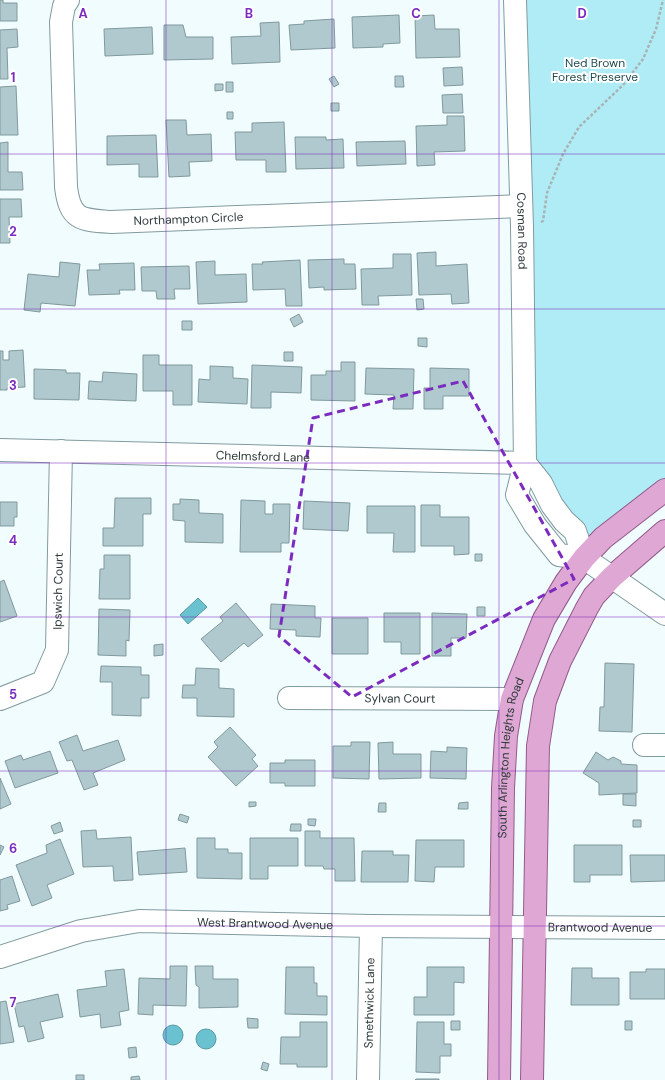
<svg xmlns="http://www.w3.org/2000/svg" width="665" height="1080" font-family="'DM Sans',sans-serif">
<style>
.green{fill:#afecf6}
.water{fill:#6ac2d0;stroke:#5899a3}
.building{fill:#afc9ce;stroke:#80999d}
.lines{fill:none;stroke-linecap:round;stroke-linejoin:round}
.minor-casing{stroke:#829b9f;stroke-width:24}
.major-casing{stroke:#935b8b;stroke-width:24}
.path{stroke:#a8b3b5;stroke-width:2.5;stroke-dasharray:3 2;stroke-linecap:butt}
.minor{stroke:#fff;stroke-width:22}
.major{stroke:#dfa7d3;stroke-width:22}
.marked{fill:none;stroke:#7b2cbf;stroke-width:3;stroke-dasharray:8 5;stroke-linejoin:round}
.grid{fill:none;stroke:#7b2cbf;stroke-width:1;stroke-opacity:0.55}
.labels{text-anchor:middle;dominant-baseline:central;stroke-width:4;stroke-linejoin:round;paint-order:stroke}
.park-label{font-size:12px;fill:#244d53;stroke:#fff}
.street-label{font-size:12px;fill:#2e393b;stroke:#fff}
.grid-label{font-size:13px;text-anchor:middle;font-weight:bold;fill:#7b2cbf;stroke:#fff;stroke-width:4;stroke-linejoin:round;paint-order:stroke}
</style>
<rect width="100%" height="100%" fill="#f1fcfe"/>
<!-- green -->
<path class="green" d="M515,0H665V490L584,558L525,463Z"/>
<!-- water -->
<path class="water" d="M198,598L207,607L188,624L180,615Z
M163 1035a10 10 0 1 1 20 0a10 10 0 1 1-20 0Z
M196 1039a10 10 0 1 1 20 0a10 10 0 1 1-20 0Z"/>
<!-- building -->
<path class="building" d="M0,0H3V3H17V21H0Z
M399,15L400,43L383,44V47L353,48L352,17Z
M434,15L435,29H459L460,57L416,58L415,16Z
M334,19L335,48L291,50L289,25L304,24V21Z
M279,22L280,62L232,64L231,37L261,36L260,23Z
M164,25H183L186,37H213V59L164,60Z
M152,27L153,54L105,56L104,29Z
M17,29L18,47L7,48L8,79H0V30Z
M462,67L463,85L444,86L443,68Z
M334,76L339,84L334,87L329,79Z
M395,76H403L404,87H395Z
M226,82H233V92H226Z
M215,84H223V90L215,91Z
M16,86L18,135H0V87Z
M462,94L463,113H443L442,95Z
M331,103H339V111H331Z
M227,112H233V119H227Z
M447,116H464L465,151L434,152L435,165L417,166L416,126L447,125Z
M166,120H186L187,135L211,134L212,161L189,162L190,176L169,177Z
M284,122L286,172H266V160H236L235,132H252V123Z
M156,135L158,177H139V164L107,165V136Z
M295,137H326V140L343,139L344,168L296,169Z
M405,141L406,164L357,166L356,142Z
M8,142V172H22L23,190H0V143Z
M0,199H21L22,217H9L10,243H0Z
M436,252V266L467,264L469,303L452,304L451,294L419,295L417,253Z
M393,254H411L412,295L378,296L379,305H362L361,269L393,268Z
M344,259V264H355L356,289L324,290V287L309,288L308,260Z
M300,260L302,306H286L285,289L253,290L252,264H263L262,262Z
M215,261V275L246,274L247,302L198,304L196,262Z
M60,262L80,264L75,306L41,303L40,312L24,310L28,274L59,277Z
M134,263L135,290H119L120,294L89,295L87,270H100L99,264Z
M189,266L190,289H174L175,299H157L156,291H142L141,267Z
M416,299H423L424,309L417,310Z
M299,314L303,322L294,327L290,319Z
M182,321H192V330H182Z
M418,338H427V347L418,346Z
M23,350L25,387L7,388V390H0V351H3V360H9V351Z
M284,352H293V361H284Z
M143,355H159V365H192V405H173V391H143Z
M341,362H355V401L311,400V375H326V371H341Z
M252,365L302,367L301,393L271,392V408H251Z
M210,366L233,367V378L248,379L247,404L198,402L199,379L210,380Z
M366,368L414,369L413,409H393L394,395L365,394Z
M430,368L469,369V396H443V409H424V388H430Z
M34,369L66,370V373H80L79,400L34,399Z
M103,372L137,374L136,401L88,399L89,381L102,382Z
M115,498H151V514H143V546H103V528H114Z
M180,499L199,500V513L223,514V543L185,542V521L173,520V504H180Z
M241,500L265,501V514H273V504H290L289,543H281V552H240Z
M304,501L350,503L348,531L303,529Z
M0,502H17V517H14V526H0Z
M421,505H440V517H469V554L454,555V546H421Z
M367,506H415V552H393L394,533H367Z
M475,554H482V561H475Z
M104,555H130V599H99L100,569H104Z
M4,580L17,616L0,622V582Z
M236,603L263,635L248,647L244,643L221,662L201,639L223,621L220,617Z
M271,604L315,606V618H321L320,637L296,636V630L270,629Z
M477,607H485V616H477Z
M99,609L130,610L129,641L126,640V656L98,655Z
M384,613H420V654H401V642H384Z
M432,613L467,614L466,638H451V656H432Z
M332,618H368V654H332Z
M163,644V655L154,656V645Z
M605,663L634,664L632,732L599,731L600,707H604Z
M101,666L141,667V675H149V698H141V716L112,715V682H100Z
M196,668L219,669V688L234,689V717L197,716V698H182L183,685H195Z
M230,727L256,755L252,759L258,766L236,786L208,757L218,747L214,742Z
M77,735L83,751L118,740L125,760L93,773L98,785L84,790L72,760L67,761L59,742Z
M351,742H370L369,779L333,778V746H351Z
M393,742V754H421V778L379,779L378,743Z
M447,747L467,748L466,779L430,778L431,751L447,752Z
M50,751L58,773L15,788L5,761L21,755L23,760Z
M596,752L608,760L613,757L621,761V764L637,765V793L599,795V783L583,773Z
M285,760H315V786H285V783H270V763H285Z
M0,778L11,804L0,809Z
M623,794H636V806L623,805Z
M249,802H256V806L249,807Z
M468,802V809H458L459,803Z
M379,803H386V812H378Z
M180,814L189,817L187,823L178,820Z
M308,819H316L315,826L308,825Z
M633,820H641V827H633Z
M60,822L63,831L54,834L51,826Z
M291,824H301V831H290Z
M96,830L97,839L131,837L133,880L114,881L113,866L83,867L81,831Z
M305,831H320V838H354L355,881H335V869H324L323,866H305Z
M197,838H215V849H228V853H242V879L197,878Z
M250,838H298V866H268V879H250Z
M60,839L74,874L47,885L52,898L32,906L16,865L47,853L46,845Z
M416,840H464V867H435L434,882L415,881Z
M0,845L4,847L0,855Z
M574,845H622V875H590V882H574Z
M185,848L187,872L139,875L137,852Z
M362,851H393V855H409L408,882H361Z
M630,855H665V881L631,882Z
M12,876L20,901L7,905L8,909L0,911V880Z
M170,966H187L186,1006L153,1005V1015L138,1014L139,978L170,979Z
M195,966H213V979H238V1007L199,1008V987L196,985Z
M286,967H314V983H317V996H327V1015L285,1014Z
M427,967H464V983L454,982V1015H414V997H427Z
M572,968H592V978H619V1005H571Z
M124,969L129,1010L119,1012L121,1025L101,1028L100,1014L80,1017L77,990L107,986L105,971Z
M646,969H665V999H630V972H646Z
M58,994L63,1017L40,1022L44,1038L28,1042L24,1026L19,1027L14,1004Z
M6,1001L14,1042L0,1044V1002Z
M247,1018L258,1019V1028H248Z
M451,1021H460V1030H451Z
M625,1021H632V1030H625Z
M300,1022H327V1067H297V1064H280L281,1037H300Z
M417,1022H444V1044H451V1056H440V1073L416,1072Z
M136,1047L137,1057L129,1058L128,1048Z
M263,1062L269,1064L267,1071L261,1069Z
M76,1075H84V1080H76Z
M139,1076L140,1080H131V1077Z
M416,1079H439V1080H415Z"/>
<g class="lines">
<defs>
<g id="minor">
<path id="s1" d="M68,0L64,6L61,22L66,187C70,220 81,220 111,222L521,206"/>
<path id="s2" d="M515,0L522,227L525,463L517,495L535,525L559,555L584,558L665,614"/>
<path id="s3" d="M0,450L525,463"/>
<path d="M525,463L541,483L552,505L564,521L575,531L584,558"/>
<path id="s4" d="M289,698L512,699"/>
<path id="s5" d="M0,699L43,682L57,650L61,451"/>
<path d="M644,745H665"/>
<path id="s6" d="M0,957L81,931L139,921L371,926L665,928"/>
<path id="s7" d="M368,1080L371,926"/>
</g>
<g id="major">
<path id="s8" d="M499,1080L503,788L506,736L512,699L544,619L566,582L584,558L603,538L665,490"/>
<path d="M532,1080L538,746L545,701L560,661L587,608L594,596L612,577L665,531"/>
</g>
</defs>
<!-- minor casing -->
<use href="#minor" class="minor-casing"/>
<!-- major casing -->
<use href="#major" class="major-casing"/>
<!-- path -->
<path class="path" d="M541,222L543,221L547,193L563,154L579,127L623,85L643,59L656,29L663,0"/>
<!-- minor -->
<use href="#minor" class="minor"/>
<!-- major -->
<use href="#major" class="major"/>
</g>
<!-- marked area -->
<path class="marked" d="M463,381L574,579L352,697L279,636L313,418Z"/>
<!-- grid -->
<path class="grid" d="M166,0V1080M332,0V1080M499,0V1080M0,154H665M0,309H665M0,463H665M0,617H665M0,771H665M0,926H665"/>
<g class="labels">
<!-- park labels -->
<g class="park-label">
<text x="595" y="63">Ned Brown<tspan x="595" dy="14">Forest Preserve</tspan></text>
</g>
<!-- street labels -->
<g class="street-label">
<text stroke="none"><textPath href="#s1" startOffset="332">Northampton Circle</textPath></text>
<text stroke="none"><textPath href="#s2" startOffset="231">Cosman Road</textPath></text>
<text stroke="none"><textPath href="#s3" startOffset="263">Chelmsford Lane</textPath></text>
<text stroke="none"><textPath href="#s5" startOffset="140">Ipswich Court</textPath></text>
<text stroke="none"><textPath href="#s4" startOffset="111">Sylvan Court</textPath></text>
<text stroke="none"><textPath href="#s8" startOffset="323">South Arlington Heights Road</textPath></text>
<text stroke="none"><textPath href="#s6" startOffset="270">West Brantwood Avenue</textPath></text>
<text stroke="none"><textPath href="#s6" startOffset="605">Brantwood Avenue</textPath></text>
<text stroke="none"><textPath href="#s7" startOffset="77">Smethwick Lane</textPath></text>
</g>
</g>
<g class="grid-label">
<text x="83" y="18">A</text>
<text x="249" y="18">B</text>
<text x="416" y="18">C</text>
<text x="582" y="18">D</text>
<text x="13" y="82">1</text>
<text x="13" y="236">2</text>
<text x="13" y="390">3</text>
<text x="13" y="545">4</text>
<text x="13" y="699">5</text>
<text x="13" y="853">6</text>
<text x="13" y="1007">7</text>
</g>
</svg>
